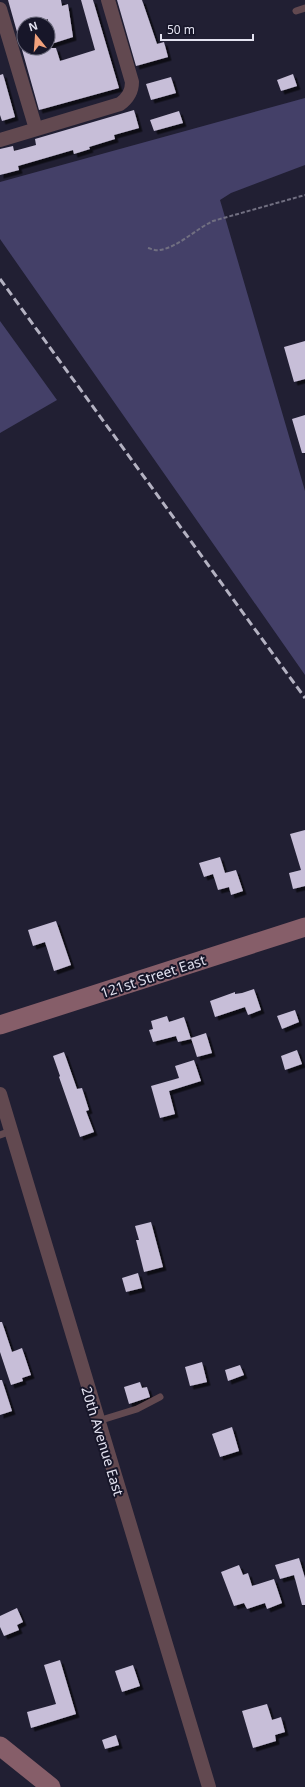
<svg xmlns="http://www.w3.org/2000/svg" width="305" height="1787" font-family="'Noto Sans',sans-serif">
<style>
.green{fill:#444068}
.building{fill:#c7bed8;filter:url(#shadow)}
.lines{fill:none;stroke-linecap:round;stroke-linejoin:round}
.path{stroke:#716f81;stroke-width:2;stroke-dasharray:4 2;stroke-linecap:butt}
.lane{stroke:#624950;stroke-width:7}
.street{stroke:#624950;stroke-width:14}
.secondary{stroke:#865e69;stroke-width:19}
.rail{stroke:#b4b2c2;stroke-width:3;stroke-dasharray:8 4;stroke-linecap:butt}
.labels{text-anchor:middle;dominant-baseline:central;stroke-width:4;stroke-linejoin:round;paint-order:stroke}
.street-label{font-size:14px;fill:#e3e2f0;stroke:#171629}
</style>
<defs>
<filter id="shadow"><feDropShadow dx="3.5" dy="3.5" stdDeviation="0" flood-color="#0009"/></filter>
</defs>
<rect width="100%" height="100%" fill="#211f33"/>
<!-- green -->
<path class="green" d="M305,98V165L231,193L220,200L305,491V675L0,239V182Z
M0,321L57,400L0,433Z"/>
<!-- building -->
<path class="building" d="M8,0H61L62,6L68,4L73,37L48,45V19L32,24H24V48H56L60,61L95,50L81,0H93L119,88L39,110Z
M117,0H142L157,44L164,42L168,57L136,66Z
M3,74L15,117L2,121L0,115V75Z
M293,74L297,86L281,91L277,80Z
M171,77L176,93L151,100L146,84Z
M134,110L139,128L114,135L115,139L89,147L90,149L74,154L73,150L18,166L19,170L0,175V149L13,146L14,151L36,145L35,139Z
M179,111L183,123L154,131L150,120Z
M305,341V379L294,382L284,347Z
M305,415V453H302L292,419Z
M305,830V886L293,889L289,873L301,870L290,834Z
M220,857L225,873L236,870L243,891L231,895L229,887L218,890L213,874L204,877L199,863Z
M56,921L71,965L54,971L45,942L33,946L28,930Z
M254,989L261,1010L248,1015L245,1007L215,1017L210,1001L235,992V994L242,993Z
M295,1010L299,1022L282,1029L277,1016Z
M167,1016L169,1022L184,1017L191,1039L178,1042L176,1036L153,1042L149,1030L153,1029L151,1021Z
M206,1033L212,1053L197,1057L191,1038Z
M297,1050L302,1064L285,1070L281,1056Z
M64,1052L77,1089L82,1088L89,1110L86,1111L94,1132L80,1137L59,1077L60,1076L53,1056Z
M194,1060L201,1081L169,1091L175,1114L160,1118L151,1086L179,1078L175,1066Z
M151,1222L163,1267L144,1272L136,1240H139L135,1226Z
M138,1273L142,1288L126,1292L122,1278Z
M0,1322H2L12,1352L22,1348L31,1375L22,1378L23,1381L11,1385L0,1352Z
M202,1362L207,1382L190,1386L185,1367Z
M240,1365L244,1375L228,1381L225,1370Z
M0,1380H2L12,1411L0,1415Z
M140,1382L142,1388L147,1387L150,1397L129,1404L124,1387Z
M232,1427L239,1451L220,1457L212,1434Z
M299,1558L305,1578V1605H302L294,1575L280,1579L275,1565Z
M239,1565L243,1575L248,1573L252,1586L274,1579L282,1603L267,1609L265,1603L247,1609L244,1603L234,1606L221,1572Z
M17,1608L23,1622L17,1625L19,1630L4,1636L0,1627V1616Z
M60,1660L76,1714L31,1728L27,1712L56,1704L44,1665Z
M133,1665L140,1686L122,1692L115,1671Z
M267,1704L272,1720L281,1717L285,1732L275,1735L276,1741L253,1748L242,1711Z
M116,1735L119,1745L105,1749L102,1740Z"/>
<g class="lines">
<!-- path -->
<path class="path" d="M148,248C152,249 156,251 160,250C178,247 196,229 213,221L305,195"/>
<!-- lane -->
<path class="lane" d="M296,11L305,8
M0,1135L11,1131
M98,1421L137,1409L160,1397"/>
<!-- street -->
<path class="street" d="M0,9L36,129
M0,140L120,104C128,98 132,92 132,82L108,0
M0,1094L209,1787"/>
<!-- secondary -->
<path class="secondary" d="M0,1025L305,927
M0,1746L51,1787"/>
<!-- rail -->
<path class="rail" d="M0,279L305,698"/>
</g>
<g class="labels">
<!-- street labels -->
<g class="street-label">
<text transform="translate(153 976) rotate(-18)">121st Street East</text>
<text transform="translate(103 1441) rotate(73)">20th Avenue East</text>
</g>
</g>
<!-- north arrow -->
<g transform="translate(36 36) rotate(343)"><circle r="19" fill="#171629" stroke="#696879"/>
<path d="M0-3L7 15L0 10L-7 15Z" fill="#f1a17c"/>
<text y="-6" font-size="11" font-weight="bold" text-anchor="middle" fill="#e3e2f0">N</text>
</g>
<!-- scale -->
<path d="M161 34v6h92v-6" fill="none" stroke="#e3e2f0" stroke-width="2"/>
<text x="167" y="34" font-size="12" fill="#e3e2f0" stroke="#171629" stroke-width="3" paint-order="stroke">50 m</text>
</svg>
